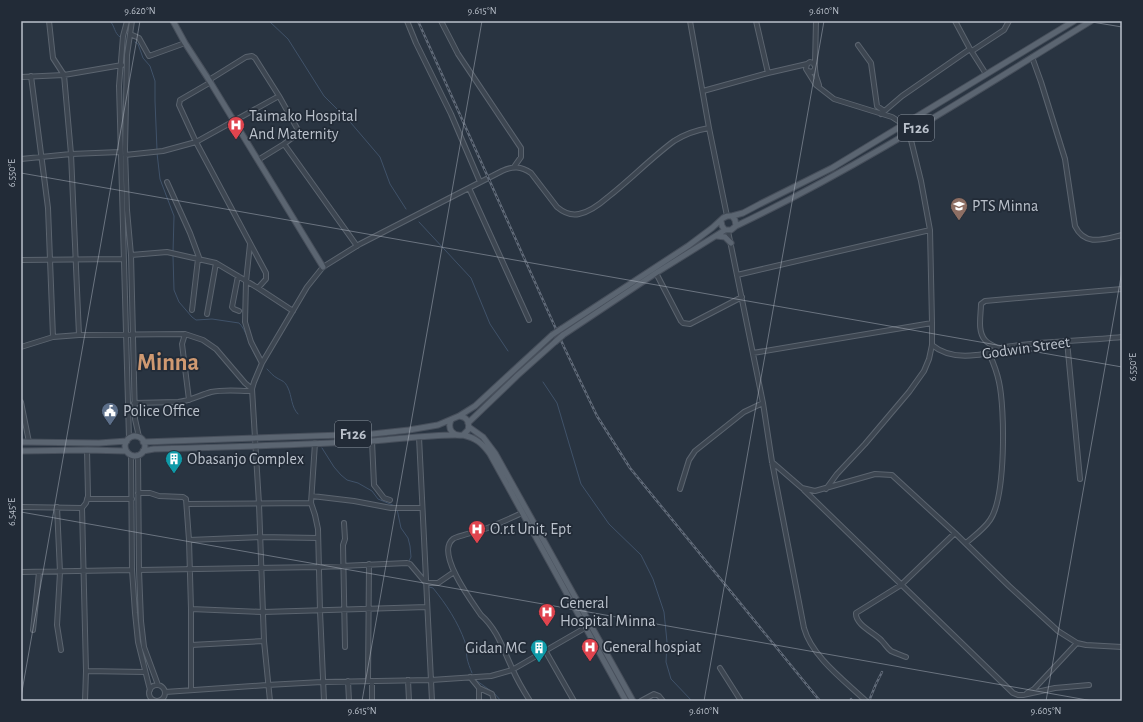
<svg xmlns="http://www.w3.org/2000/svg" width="1143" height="722" font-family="'Alegreya Sans',sans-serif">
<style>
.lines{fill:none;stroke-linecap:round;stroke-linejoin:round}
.stream{stroke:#405269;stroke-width:1}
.minor-casing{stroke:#5b646f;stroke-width:6}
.major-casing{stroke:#474f5b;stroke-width:7}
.minor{stroke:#3d4651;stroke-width:4}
.major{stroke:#5b6571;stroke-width:5}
.rail-casing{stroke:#606a78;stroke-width:2.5}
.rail{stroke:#222b37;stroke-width:1;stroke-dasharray:3;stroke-linecap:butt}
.major-bridge-casing{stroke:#474f5b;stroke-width:7;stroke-linecap:butt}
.major-bridge{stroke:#5b6571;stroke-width:5}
.ticks{fill:none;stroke:#bac1cb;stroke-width:1;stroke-opacity:0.45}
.labels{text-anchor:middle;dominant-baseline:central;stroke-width:3.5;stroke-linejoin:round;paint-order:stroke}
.shield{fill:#222b37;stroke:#8c949f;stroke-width:1}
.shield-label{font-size:15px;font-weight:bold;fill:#bac1cb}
.poi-label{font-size:16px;fill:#bac1cb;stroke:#222b37;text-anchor:start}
.street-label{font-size:16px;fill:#bac1cb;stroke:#222b37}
.town-label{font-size:24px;font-weight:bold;fill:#cf9971;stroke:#222b37}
.neatline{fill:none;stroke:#bac1cb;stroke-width:1.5}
.ticks-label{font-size:10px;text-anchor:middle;fill:#bac1cb}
</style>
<rect width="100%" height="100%" fill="#293441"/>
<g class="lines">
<!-- stream -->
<path class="stream" d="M110,21C115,26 114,33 120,37
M269,21L288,39L324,96L351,123L380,157L390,184L406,209
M135,42L138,44L143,58L150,66L155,81V101L157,150
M157,153L160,179L174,216L173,253
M419,222L471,278L490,324L508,351
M173,256L174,290L179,302L192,317L196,320L212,319L239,323C246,329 250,347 256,357
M267,369C270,372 273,376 277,378C282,381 285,381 288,388C292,396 291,407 298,414
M543,382L557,403L581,484L609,524L641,555L653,579L664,612L667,642L666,662L671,679L692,701
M322,448L334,467L341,475L347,480L358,483L372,491L378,499L395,506
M397,509L401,528L408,538L410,546L411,557L409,561
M429,587L433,588C446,604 458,622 465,642C467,648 466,652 467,658C468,663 470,668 472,673
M477,681L491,691
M494,693L501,701"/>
<defs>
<path id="minor" d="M49,21L53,58L64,75L71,154L79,335
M127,21L123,36L119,86L129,438
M132,21L127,55L125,149L127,210L131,255L135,419L139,437
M407,21L416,43L451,114L480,182
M441,21L458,54L521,148V157L514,167
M690,21L709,128L727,216
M756,21L768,73
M955,21L970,49L986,74
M130,34L139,38L149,56L185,43
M858,45L871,63L877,106L884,111
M972,51L1004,30L1009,21
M1032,57L1041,82L1065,159L1075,226C1085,247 1104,239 1122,235
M815,64L816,21
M815,69L816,76L819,85
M808,71L812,72L815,69V66L813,63L810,62L807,64L806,69L816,85L834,99L892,117L903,124
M31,76L48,208L53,337
M21,77L64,75L122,65
M209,80L246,57L252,56L255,58L279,96
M211,82L180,100L179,105L196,142L266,273V279L258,288
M703,91L768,73L807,64
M881,114L902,96L970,49
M125,155L163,151L196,142L279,96L298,130L297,134L284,144
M21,159L71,154L120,152
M258,160L284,144L357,246
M167,182L190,233L200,260
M469,188L529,320
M728,231L763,403L772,462L804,628C812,657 845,681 866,701
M250,244L246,282L245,322L251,342L262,363
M131,255L167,252L216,263L258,288L293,311
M21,260L123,259
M656,273L681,321L683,323L690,324L742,297
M737,275L930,230
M238,276L232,307L234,309L239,311
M192,310L198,259
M207,314L216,263
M185,334L182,344L189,400
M1067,341L1080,479
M932,345C944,355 960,357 976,355C986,355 995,349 1005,347C1044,341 1083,341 1122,337
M21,347L53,337L79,335L185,334L203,340L216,349L245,383L252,389
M999,349C995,346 988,344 985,340C977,331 981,315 981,304L985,301L1122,289
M753,353L932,323
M21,402L29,442
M134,403L178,402C190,401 200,395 211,392C225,389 239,391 252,391
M419,437L432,701
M372,441L374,485L384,498L390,500
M315,443L311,503L315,515L318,529L320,611L324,701
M131,455L132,570L135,613L138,642L150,690
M138,455L139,570L141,621L144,647L158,685
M772,462L802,488L815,491L875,474L892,475L955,533L1009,586L1058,631L1077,643L1086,645L1122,647
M680,489L689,460L695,451L744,412L763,403
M826,489L837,474L865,444L909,392L924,371L929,359L932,345V323L930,230L921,181L909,132
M804,490L1013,693L1018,695H1023L1055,688L1089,685
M138,493H150L159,496L183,497L186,499L189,540L191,609V690
M312,496L354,501L391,508H422
M87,499H132
M187,504L311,503
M21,507L82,508
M57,507L60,572L57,625L61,650
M522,513C509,519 496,525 482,530C476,532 457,536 453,539C435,553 472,602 481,615C497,629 503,649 512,668C517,680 523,690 530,701
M344,523L345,539L343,545L345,647
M189,540L260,537L318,538
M966,543C974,536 984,529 990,520C1006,497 1005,409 999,382C997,372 993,362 989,353
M139,570L319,567L407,563L410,564L426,583H438L454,572
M21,572L132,570
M191,609L263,612L427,607
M33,630L39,572
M191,645L264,641
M546,652L574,701
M906,657C901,655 895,653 891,651C887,648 885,644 882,641C875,633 855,625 856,613L901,585L955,533
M720,668L741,701
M86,671L145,672
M470,677L479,688V701
M408,680L409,701
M348,681L349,701
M368,681L369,564
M372,681V701
M149 693a8 8 0 1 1 16 0a8 8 0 1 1-16 0Z
M479,688L492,694L494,701
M165,692L267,685L322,682L431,680L491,676L512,670L590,625
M1027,693L1034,689L1077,643
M85,701L86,671L82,508L86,503L88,496L87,450
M270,701L264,641L259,504L252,389L254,382L262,363L307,287L323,267L360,244L502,171C513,166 521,166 531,173L557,207C563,212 570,216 579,214C590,212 600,204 608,197C631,179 651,158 674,141C685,134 697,130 709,128
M641,701L654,694L659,696L663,701"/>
<path id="major" d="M173,21L185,43L209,80L323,267
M732,216L743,213L760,204L832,168L1074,21
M736,226C860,167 975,92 1091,21
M717,236L725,237L731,243
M561,329L688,246L712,228L723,218L727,216H732L735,220L736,226L731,230H725L722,226L721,221
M563,335L656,273L725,230
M459,416L475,406L552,335
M468,423L518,375L555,342
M469,427L483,437L495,453L633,701
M463,435C476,438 482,443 490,454L626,701
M125 446a10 10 0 1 1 20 0a10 10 0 1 1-20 0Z
M21,442L99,443L127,441
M143,442L372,434L409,430L438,425L459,416C467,417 470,422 468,430L463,435C453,437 447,429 451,420
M21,451L87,450L126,451
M143,451L154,449C227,447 300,445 373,441C400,439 427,435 455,435"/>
</defs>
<!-- minor casing -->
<use href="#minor" class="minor-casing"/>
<!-- major casing -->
<use href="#major" class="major-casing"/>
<!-- minor -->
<use href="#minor" class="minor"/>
<!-- major -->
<use href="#major" class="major"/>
<defs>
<path id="rail" d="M418,21L564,347L597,416L630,468L820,701
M851,699L852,701
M869,701L876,684L882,672"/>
</defs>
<!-- rail casing -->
<use href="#rail" class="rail-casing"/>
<!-- rail -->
<use href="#rail" class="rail"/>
<defs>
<path id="major-bridge" d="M552,335L561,329
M555,342L563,335"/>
</defs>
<!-- major-bridge casing -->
<use href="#major-bridge" class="major-bridge-casing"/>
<!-- major-bridge -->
<use href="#major-bridge" class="major-bridge"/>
</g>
<!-- ticks -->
<path class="ticks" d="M1086,21L1122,27M21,173L1122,367M21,512L1093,701M21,697L140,21M362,701L482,21M704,701L824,21M1046,701L1122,271"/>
<!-- icons -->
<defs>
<symbol id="hospital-pin" viewBox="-11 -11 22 30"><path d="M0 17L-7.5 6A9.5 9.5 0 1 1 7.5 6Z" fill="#e0444e" stroke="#222b37"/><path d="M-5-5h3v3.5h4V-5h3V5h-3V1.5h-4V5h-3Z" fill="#fff"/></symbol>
<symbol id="university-pin" viewBox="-11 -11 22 30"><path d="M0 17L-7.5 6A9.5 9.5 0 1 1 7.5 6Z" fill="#8d6e63" stroke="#222b37"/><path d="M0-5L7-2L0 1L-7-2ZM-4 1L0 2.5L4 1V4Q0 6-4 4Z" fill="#fff"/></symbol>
<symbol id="civic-pin" viewBox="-11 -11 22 30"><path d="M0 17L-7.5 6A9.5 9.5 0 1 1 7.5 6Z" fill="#5c6f8a" stroke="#222b37"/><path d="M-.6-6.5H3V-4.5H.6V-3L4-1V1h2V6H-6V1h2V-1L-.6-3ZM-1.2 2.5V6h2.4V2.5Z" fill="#fff"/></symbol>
<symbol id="building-pin" viewBox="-11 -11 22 30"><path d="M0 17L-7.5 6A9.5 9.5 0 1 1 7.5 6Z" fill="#0f9aa8" stroke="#222b37"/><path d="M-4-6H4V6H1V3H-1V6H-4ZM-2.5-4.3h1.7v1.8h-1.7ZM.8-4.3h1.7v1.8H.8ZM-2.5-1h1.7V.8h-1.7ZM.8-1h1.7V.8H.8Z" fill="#fff"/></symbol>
</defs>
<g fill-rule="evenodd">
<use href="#hospital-pin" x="226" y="115" width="20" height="27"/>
<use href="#university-pin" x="949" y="196" width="20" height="27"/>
<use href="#civic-pin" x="100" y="401" width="20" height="27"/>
<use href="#building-pin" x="164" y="449" width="20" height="27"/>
<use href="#hospital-pin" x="467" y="519" width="20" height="27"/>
<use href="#hospital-pin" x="537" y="602" width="20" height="27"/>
<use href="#hospital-pin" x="580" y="637" width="20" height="27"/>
<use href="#building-pin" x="529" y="638" width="20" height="27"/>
</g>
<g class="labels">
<!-- shield labels -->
<g class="shield">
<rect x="898" y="115" width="36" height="26" rx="3"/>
<rect x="335" y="421" width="36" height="26" rx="3"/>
</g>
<g class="shield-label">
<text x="916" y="128">F126</text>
<text x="353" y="434">F126</text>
</g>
<!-- poi labels -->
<g class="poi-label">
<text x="249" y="116">Taimako Hospital<tspan x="249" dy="18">And Maternity</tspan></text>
<text x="972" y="206">PTS Minna</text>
<text x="123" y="411">Police Office</text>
<text x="187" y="459">Obasanjo Complex</text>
<text x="490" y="529">O.r.t Unit, Ept</text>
<text x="560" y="603">General<tspan x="560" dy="18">Hospital Minna</tspan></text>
<text x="603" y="647">General hospiat</text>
<text x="526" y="648" text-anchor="end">Gidan MC</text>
</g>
<!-- street labels -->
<g class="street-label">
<text transform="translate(1026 348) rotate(-8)">Godwin Street</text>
</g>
<!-- town labels -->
<g class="town-label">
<text x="168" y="363">Minna</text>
</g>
</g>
<!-- border -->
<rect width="1143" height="722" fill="none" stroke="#222b37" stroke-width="44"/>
<rect x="22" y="22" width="1099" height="678" class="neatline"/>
<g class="ticks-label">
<text x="140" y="14">9.620°N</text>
<text x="482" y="14">9.615°N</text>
<text x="824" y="14">9.610°N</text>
<text transform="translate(11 173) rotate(-90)" y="4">6.550°E</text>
<text transform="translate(1132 367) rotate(-90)" y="4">6.550°E</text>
<text transform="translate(11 512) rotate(-90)" y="4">6.545°E</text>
<text x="362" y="714">9.615°N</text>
<text x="704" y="714">9.610°N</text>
<text x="1046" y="714">9.605°N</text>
</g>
</svg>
